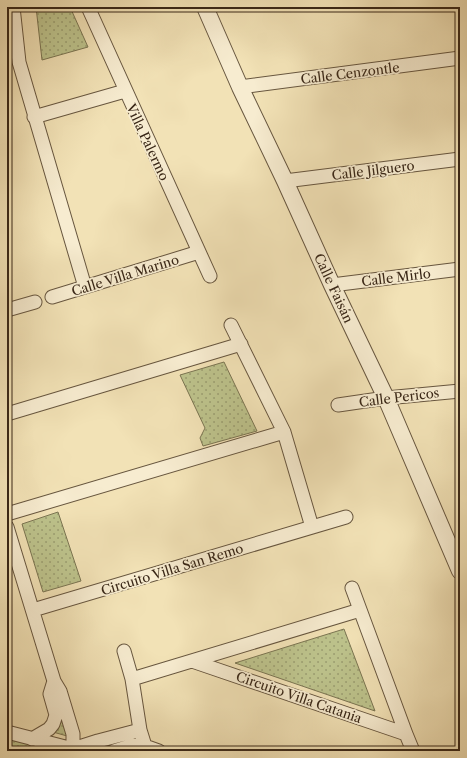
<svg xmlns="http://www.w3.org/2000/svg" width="467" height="758" font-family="'Libre Caslon Text',serif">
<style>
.green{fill:url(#green-dots);stroke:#7b7552}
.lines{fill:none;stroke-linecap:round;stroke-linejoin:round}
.minor-casing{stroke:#67563f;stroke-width:15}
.tertiary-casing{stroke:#67563f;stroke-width:18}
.minor{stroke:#f7ecd0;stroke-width:13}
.tertiary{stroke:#f7ecd0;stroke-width:16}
.labels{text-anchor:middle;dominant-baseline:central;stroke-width:3.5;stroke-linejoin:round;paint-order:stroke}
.street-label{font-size:13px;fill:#392717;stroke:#f7ecd0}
</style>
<defs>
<pattern id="green-dots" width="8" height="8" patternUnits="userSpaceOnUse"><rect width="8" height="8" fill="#bdc38c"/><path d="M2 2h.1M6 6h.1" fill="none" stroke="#9b9e71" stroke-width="1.8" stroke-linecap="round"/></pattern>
</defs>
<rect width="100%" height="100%" fill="#f2e2b6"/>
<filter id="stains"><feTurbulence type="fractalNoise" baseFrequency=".005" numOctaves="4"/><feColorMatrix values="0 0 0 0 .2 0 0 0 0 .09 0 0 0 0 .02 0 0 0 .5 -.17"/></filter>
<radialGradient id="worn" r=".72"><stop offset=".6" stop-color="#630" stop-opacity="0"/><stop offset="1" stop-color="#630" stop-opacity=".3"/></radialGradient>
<!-- green -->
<path class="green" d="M36,7H70L88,47L42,60Z
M224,362L257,431L203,446L200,438L205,428L180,375Z
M58,512L81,581L43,592L22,524Z
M344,629L375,711L235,663Z
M59,702L67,736L53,732Z
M9,740L19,741L52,751H12L7,749V742Z"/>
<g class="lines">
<defs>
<path id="minor" d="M13,7L19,62L85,287
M88,7L210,276
M240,87L460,58
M34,117L125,91
M285,181L460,159
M332,285L460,269
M52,297L199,252
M7,310L35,302
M231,325L284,432L312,527
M338,405L386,398L460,391
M7,414L241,344
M7,514L284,432
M7,527L54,681L60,691L73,734V749
M352,588L406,734L413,751
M33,610L346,517
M124,651L132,679L140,730L145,746
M192,661L406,734
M132,679L360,610
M7,732L73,749L77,751
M32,739L49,729L53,724L56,715L50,694L54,681
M73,749L98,741L140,730
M114,751L133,745L145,746L159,751"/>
<path id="tertiary" d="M205,7L240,87L285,181L332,285L386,398L460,571"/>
</defs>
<!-- minor casing -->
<use href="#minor" class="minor-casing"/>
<!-- tertiary casing -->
<use href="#tertiary" class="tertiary-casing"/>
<!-- minor -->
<use href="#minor" class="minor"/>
<!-- tertiary -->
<use href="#tertiary" class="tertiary"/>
</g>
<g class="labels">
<!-- street labels -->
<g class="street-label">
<text transform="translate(350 73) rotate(-7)">Calle Cenzontle</text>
<text transform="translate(148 142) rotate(65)">Villa Palermo</text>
<text transform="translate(373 170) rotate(-7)">Calle Jilguero</text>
<text transform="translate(125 275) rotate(-17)">Calle Villa Marino</text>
<text transform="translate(396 277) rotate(-7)">Calle Mirlo</text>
<text transform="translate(334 288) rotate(65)">Calle Faisán</text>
<text transform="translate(399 397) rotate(-7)">Calle Pericos</text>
<text transform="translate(172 569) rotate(-17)">Circuito Villa San Remo</text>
<text transform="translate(299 697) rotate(19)">Circuito Villa Catania</text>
</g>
</g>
<!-- margin -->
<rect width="467" height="758" fill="none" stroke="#f2e2b6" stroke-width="24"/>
<rect x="8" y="8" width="451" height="742" fill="none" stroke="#392717" stroke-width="2"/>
<rect x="12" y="12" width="443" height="734" fill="none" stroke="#392717"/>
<rect width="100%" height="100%" filter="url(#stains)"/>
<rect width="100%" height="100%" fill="url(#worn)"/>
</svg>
